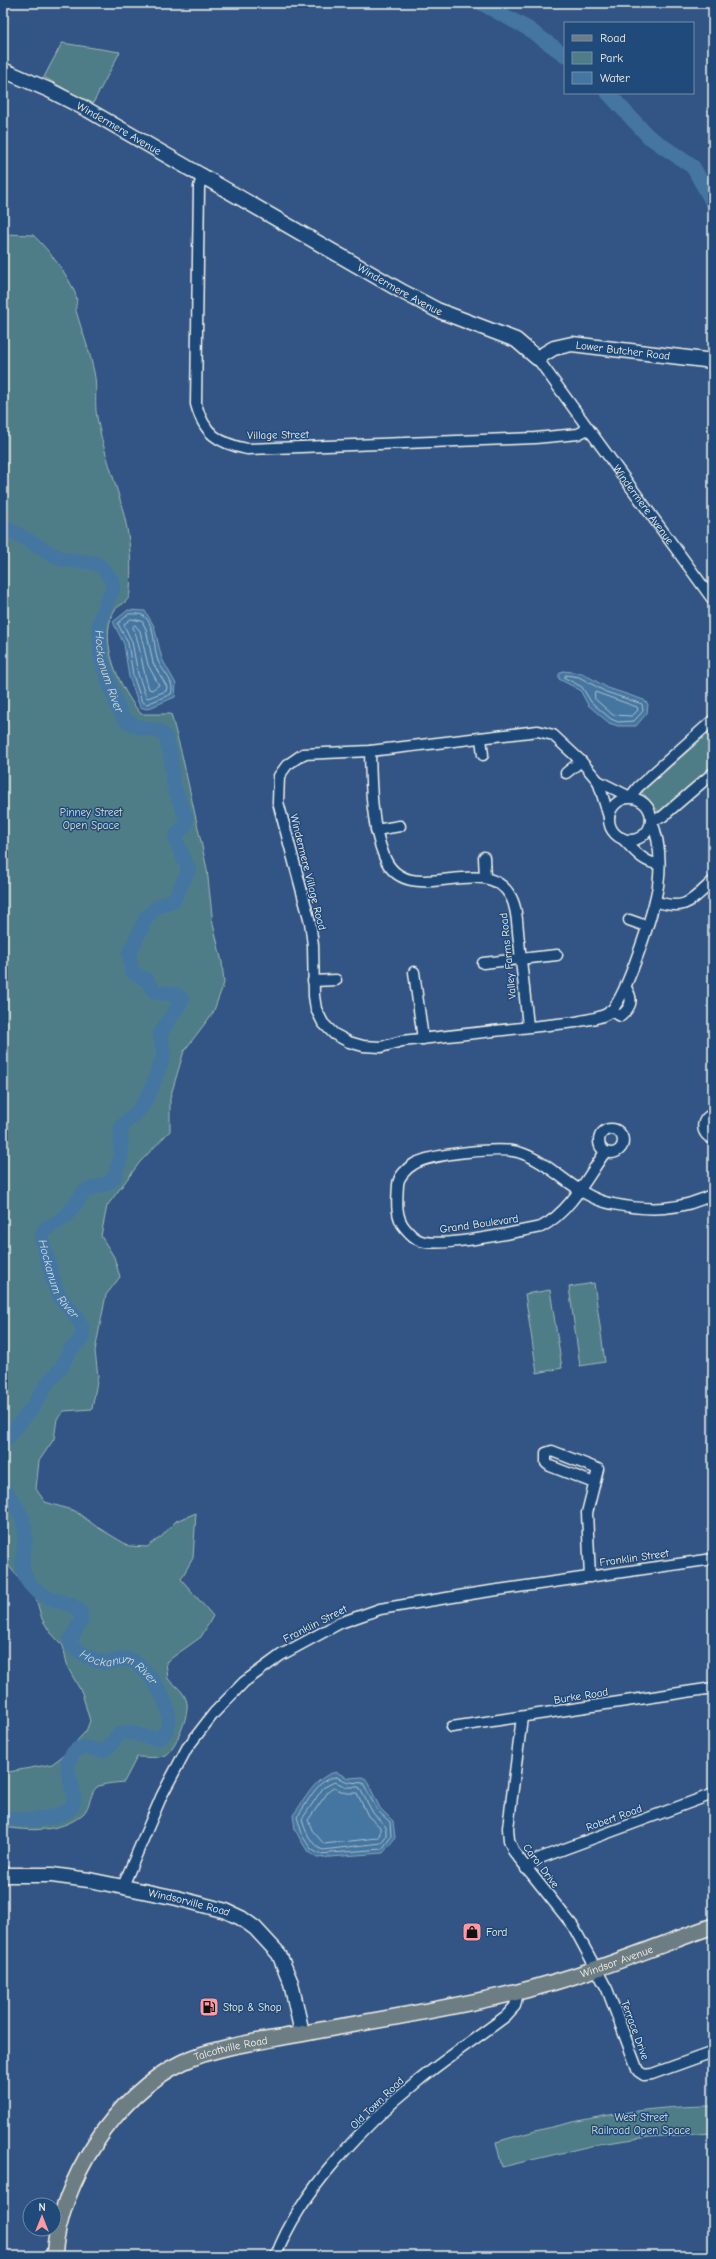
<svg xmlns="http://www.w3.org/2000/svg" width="716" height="2259" font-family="'Comic Neue',sans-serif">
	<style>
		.green { fill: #4f7d87; stroke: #a2b7b8 }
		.water { fill: #4476a1; stroke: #8aa7bd }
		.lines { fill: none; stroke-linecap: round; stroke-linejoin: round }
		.shore { stroke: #aec0cc; stroke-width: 1 }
		.river { stroke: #4476a1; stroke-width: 15 }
		.street-casing { stroke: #f4f1e8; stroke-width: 13 }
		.secondary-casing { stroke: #f4f1e8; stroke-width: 17 }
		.primary-casing { stroke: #f4f1e8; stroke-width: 18 }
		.street { stroke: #1f4a7a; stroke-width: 10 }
		.secondary { stroke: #1f4a7a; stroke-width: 14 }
		.primary { stroke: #6d7d84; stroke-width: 15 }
		.labels { text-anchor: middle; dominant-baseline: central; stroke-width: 3; stroke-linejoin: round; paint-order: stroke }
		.street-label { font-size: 11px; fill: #f4f1e8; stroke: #1f4a7a }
		.park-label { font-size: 11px; fill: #dbe0d9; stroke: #1f4a7a }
		.poi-label { font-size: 11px; fill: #f4f1e8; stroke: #1f4a7a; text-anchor: start }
		.water-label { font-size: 12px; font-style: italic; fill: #dadfdd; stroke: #1f4a7a }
	</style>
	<rect width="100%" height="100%" fill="#325585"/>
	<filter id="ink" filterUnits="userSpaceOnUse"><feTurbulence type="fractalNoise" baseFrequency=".025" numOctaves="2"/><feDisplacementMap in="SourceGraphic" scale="8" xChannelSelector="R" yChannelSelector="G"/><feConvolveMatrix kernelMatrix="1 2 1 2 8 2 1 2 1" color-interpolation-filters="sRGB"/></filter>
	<g filter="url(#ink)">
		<g class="green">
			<polygon points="62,43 120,52 92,105 44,77"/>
			<path d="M3,234L33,235C48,249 70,277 76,296C78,301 75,306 76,311C82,332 90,351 94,372C97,385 95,398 96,411C103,459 127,504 130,552C131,558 131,593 129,597C126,604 118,605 114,611C97,642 121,690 141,714H171L182,755L207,869L213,924L222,962L224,983L213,1013L184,1051L170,1098V1131L140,1162L107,1206L101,1236L114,1257L120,1277L106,1295L100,1325L95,1351L98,1376L92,1409L64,1411L57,1419L54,1439L39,1461L36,1489L45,1502L75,1511L97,1527L129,1546L147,1547L161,1537L176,1521L196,1513L193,1558L181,1579L213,1616L201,1637L166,1662L168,1679C176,1686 185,1692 187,1703C189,1716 176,1748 165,1755C158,1759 145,1757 137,1757L124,1782C116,1783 107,1783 99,1786C90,1789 91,1807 83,1814C61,1833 29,1831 3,1827V1773L52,1764L64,1755L86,1731L90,1721L82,1693L68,1668L63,1646L50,1632L42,1619L36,1599L3,1559Z"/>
			<polygon points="713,729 713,767 660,813 642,792"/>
			<polygon points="594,1283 605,1362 580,1366 569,1287"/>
			<polygon points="550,1290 562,1368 537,1373 525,1294"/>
			<path d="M713,2106V2133L649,2137L599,2144L502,2167L496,2142C567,2121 638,2106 713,2106Z"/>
		</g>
		<g class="water">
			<polygon points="128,610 145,611 154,626 162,659 176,684 175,697 147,709 140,707 129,677 124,644 113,622"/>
			<polygon points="563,671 582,673 608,688 644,700 648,704 647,713 636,726 618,726 609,723 588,705 580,690 559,679 559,674"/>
			<path d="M336,1772L348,1778L362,1777L366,1779L380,1808L393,1821L395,1838L383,1853L317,1858L308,1852L300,1839L295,1829L293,1815C306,1799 314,1777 336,1772Z"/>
		</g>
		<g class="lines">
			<g class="shore">
				<path d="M129,614C134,614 140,613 144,616C156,626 153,648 158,661C162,671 176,682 171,694L147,704L142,702L133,675L128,643L118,624Z"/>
				<polygon points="131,619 142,621 146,629 153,663 167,687 166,691 148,698 146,697 138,674 132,642 124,625"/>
				<path d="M135,625L140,631L148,665L159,685L152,690L149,689C142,669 141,647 133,627Z"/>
				<polygon points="566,675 579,677 606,692 642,704 643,711 634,721 618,722 611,719 591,702 582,687 565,678"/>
				<polygon points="595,692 637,707 638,710 632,716 613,715 595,699"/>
				<path d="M336,1777L348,1782L363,1783L377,1810L390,1822L391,1837L382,1849L319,1854L311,1849L303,1837L297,1817C308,1803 317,1778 336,1777Z"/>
				<path d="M335,1782L347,1787H359L373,1813L386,1827V1836L381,1843L323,1850C312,1847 304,1829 302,1819L323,1788Z"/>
				<polygon points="334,1788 346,1793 357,1793 368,1816 380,1827 380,1834 377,1838 324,1844 312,1830 308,1820 328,1792"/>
			</g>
			<g class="river">
				<polyline points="481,3 527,28 565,55"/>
				<polyline points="608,93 648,136 693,167 713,203"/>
				<path id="s1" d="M3,526L61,559L95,563L103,568L112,580L113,589L103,610L99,627L101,659L117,705L124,719L136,726L159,731L166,738L171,756L173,784L186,818L185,825L176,835V841L189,870L174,900L158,906L146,918L129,954L132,972L147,980L155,992L177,995L182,1000L160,1034L164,1055L150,1092L140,1109L121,1127V1157L114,1178L108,1183L85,1191L65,1217L44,1230L42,1234C41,1240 55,1287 58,1294C66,1308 87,1321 82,1339L70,1350L61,1368L46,1385L33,1407L3,1443"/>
				<path id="s2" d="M3,1487C12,1500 24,1515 25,1531C27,1548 17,1563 27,1580C42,1604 72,1599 81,1613V1621L70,1640L71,1645C81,1653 96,1664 110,1662C117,1661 123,1657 130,1660C151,1669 186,1721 159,1738C146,1741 131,1727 119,1735C113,1739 111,1747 104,1750C92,1753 82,1739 71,1756C61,1771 78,1789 73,1804C68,1820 14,1824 3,1815"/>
			</g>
			<defs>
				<g id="street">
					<path d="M203,174L199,187L196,404C204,434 218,443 247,449L535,438L578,434L588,429"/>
					<path id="s3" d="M537,358L713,600"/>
					<path d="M713,720L638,787L630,797L598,781L581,761L553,735L538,731L370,751L303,754L287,765L279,776L278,802L310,922L313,945L314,996L316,1009L323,1023L334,1034L349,1042L363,1046L381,1047L402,1041L576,1022C587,1019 602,1019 611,1011C627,995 654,910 658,886C661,864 660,840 651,820L662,817L713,773"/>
					<polyline points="481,738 483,755"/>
					<path d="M370,751C371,786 371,823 384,856C406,913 485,848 511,897C518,910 517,927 519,941C522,969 525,998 528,1026"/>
					<polyline points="566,773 581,761"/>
					<polyline points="598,781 609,817"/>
					<circle cx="630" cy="819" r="21"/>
					<polyline points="376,830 400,826"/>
					<path d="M622,838C633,849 643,863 659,864"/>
					<polyline points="484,857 485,878"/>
					<path d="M655,901C685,912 692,900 713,881"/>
					<polyline points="629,920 646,926"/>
					<polyline points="483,963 557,955"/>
					<polyline points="414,972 423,1039"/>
					<polyline points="313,981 336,980"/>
					<path d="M610,1011L621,1016C631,1007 634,1000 626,988"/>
					<path d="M713,1114C700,1119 700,1134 713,1139"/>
					<circle cx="611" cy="1141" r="12"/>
					<path d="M605,1152C587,1178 570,1212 541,1227C517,1232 442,1248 421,1241C415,1239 409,1233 405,1228C395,1217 397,1200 398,1185C398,1177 407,1168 414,1164C430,1154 503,1146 521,1153C554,1164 577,1198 613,1204C648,1211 681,1211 713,1194"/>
					<polyline points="590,1577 587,1513 598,1469 552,1451 546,1453 546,1463 550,1466 594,1483"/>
					<polyline points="522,1717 508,1828 509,1840 514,1852 573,1926 607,1989 638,2071 644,2075 652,2074 713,2052"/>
					<polyline points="452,1727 713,1688"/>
					<polyline points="526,1869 540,1858 713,1794"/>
					<polyline points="123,1886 162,1795 187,1748 214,1713 244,1682 281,1655 340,1623 380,1609 477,1593 713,1559"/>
					<path d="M276,2256C300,2191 365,2124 418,2081C446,2058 477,2038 506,2016L515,2006L518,1992"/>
				</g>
				<g id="secondary">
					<path id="s4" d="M3,70L49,90L88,110L403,292L437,310L516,340L537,358L554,348L572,344L713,361"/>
					<path id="s5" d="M3,1875H52L89,1880L177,1898L226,1911L241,1918L255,1928L279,1954L291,1983L302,2033"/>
				</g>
				<g id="primary">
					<path id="s6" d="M54,2256C60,2182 115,2094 183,2062C218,2046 258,2042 295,2035C369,2021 444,2010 518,1992C584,1976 649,1949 713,1926"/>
				</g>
			</defs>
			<use href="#street" class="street-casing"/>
			<use href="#secondary" class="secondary-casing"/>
			<use href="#primary" class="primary-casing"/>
			<use href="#street" class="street"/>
			<use href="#secondary" class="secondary"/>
			<use href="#primary" class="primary"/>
		</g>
	</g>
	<defs>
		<symbol id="shop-square" viewBox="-11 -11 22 22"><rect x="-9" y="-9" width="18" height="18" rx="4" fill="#ff9aa2" stroke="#1f4a7a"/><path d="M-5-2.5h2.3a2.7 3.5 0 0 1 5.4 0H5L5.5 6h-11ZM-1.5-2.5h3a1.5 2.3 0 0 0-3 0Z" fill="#111"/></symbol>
		<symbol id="fuel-square" viewBox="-11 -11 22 22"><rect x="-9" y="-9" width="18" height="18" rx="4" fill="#ff9aa2" stroke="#1f4a7a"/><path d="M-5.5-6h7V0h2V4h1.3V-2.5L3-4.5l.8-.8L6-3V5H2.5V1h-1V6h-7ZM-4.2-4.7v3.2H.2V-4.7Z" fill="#111"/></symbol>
	</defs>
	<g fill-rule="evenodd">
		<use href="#shop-square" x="461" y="1921" width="22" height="22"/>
		<use href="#fuel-square" x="198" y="1996" width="22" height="22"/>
	</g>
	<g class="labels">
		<g class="street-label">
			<text stroke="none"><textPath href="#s4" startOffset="130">Windermere Avenue</textPath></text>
			<text stroke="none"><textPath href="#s4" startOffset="454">Windermere Avenue</textPath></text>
			<text stroke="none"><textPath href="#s4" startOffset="698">Lower Butcher Road</textPath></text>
			<text transform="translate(278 435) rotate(-1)">Village Street</text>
			<text stroke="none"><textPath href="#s3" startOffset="181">Windermere Avenue</textPath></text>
			<text transform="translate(308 872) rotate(76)">Windermere Village Road</text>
			<text transform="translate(508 956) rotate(-96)">Valley Farms Road</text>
			<text transform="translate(479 1224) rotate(-8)">Grand Boulevard</text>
			<text transform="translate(634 1558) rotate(-8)">Franklin Street</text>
			<text transform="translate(315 1624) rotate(-27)">Franklin Street</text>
			<text transform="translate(581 1696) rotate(-9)">Burke Road</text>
			<text transform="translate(614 1818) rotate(-20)">Robert Road</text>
			<text transform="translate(541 1866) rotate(53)">Carol Drive</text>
			<text stroke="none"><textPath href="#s5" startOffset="189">Windsorville Road</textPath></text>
			<text stroke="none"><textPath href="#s6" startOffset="688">Windsor Avenue</textPath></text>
			<text transform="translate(635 2030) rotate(70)">Terrace Drive</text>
			<text stroke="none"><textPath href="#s6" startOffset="292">Talcottville Road</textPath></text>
			<text transform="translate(377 2103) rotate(-44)">Old Town Road</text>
		</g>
		<g class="park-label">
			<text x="91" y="812">Pinney Street<tspan x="91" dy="13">Open Space</tspan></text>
			<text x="641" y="2117">West Street<tspan x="641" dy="13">Railroad Open Space</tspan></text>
		</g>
		<g class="poi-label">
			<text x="486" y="1932">Ford</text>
			<text x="223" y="2007">Stop &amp; Shop</text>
		</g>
		<g class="water-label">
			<text stroke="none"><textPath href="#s1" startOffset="221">Hockanum River</textPath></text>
			<text stroke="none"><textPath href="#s1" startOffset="989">Hockanum River</textPath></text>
			<text stroke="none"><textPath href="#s2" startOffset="255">Hockanum River</textPath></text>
		</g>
	</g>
	<rect width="716" height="2259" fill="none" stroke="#1f4a7a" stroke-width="16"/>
	<rect x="8" y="8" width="700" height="2243" fill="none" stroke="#f4f1e8" stroke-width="1.5" filter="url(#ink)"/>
	<rect x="564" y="22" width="130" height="72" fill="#1f4a7a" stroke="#748da6"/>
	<rect x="572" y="35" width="20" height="6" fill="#6d7d84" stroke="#748da6"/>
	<text x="600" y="42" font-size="12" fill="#f4f1e8">Road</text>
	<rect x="572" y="52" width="20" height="12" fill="#4f7d87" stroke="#748da6"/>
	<text x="600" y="62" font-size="12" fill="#f4f1e8">Park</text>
	<rect x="572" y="72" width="20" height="12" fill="#4476a1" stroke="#748da6"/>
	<text x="600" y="82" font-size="12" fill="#f4f1e8">Water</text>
	<g transform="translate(42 2217)"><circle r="19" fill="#1f4a7a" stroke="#748da6"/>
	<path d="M0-3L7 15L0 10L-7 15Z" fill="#ff9aa2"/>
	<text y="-6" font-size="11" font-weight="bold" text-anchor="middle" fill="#f4f1e8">N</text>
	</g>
</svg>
